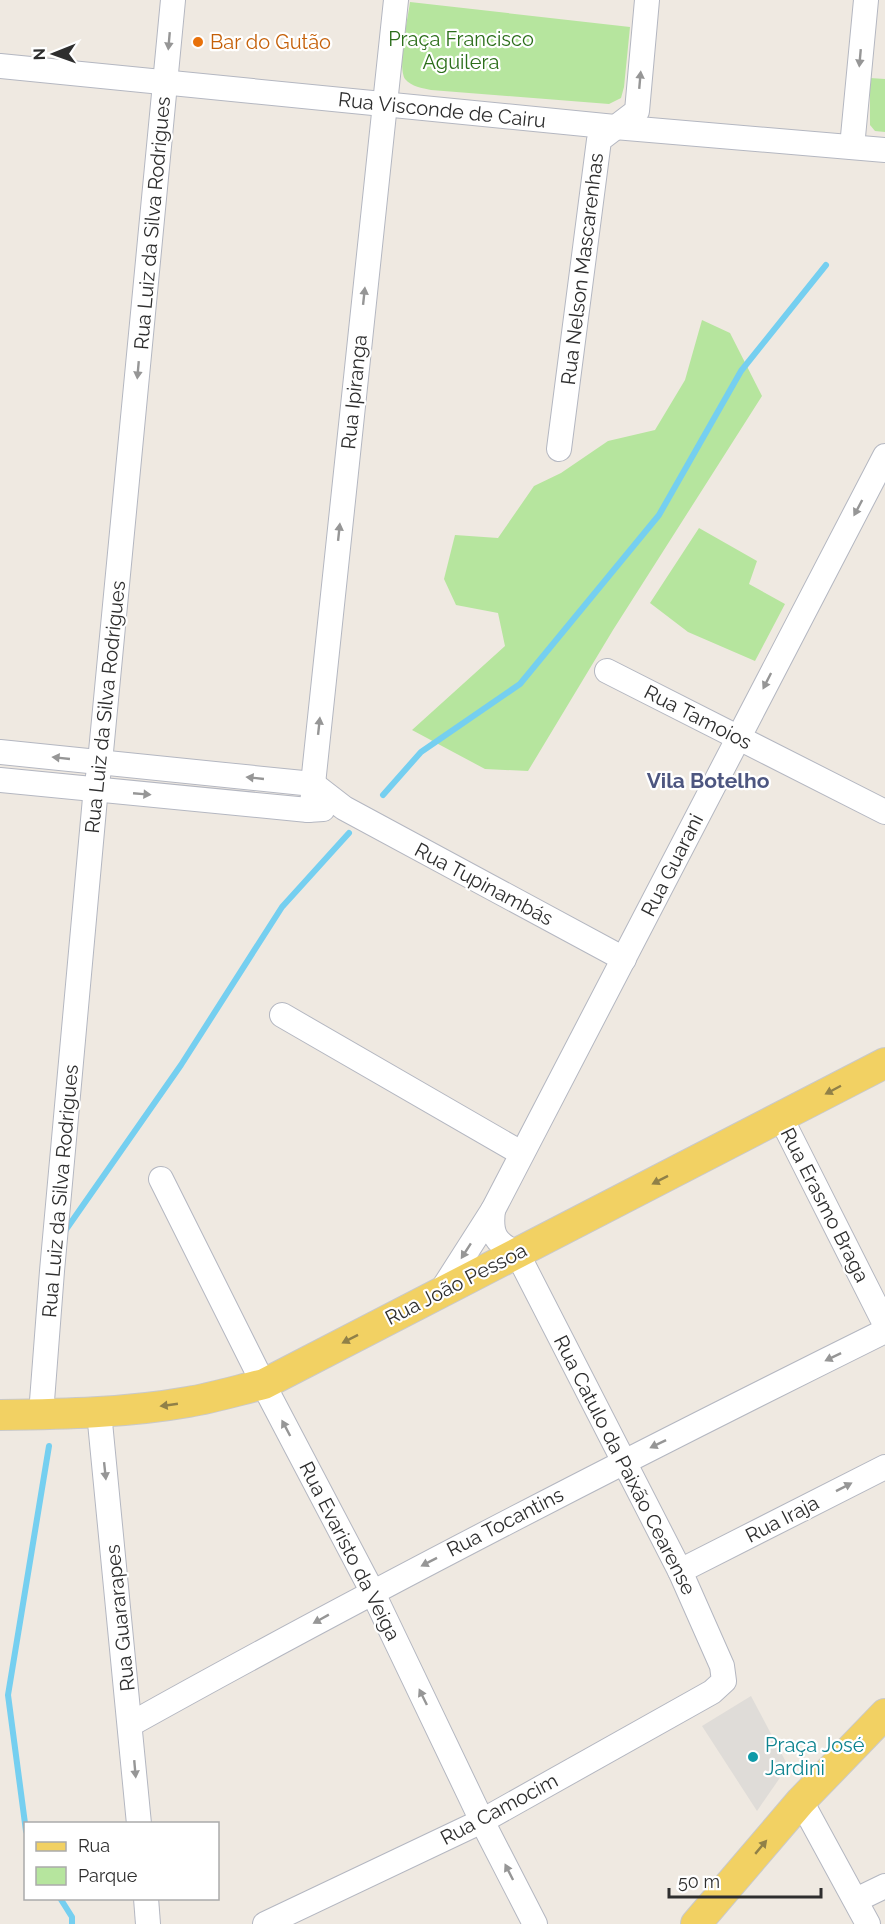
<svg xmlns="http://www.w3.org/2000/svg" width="885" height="1924" font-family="Raleway,sans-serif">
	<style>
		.green { fill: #b6e59e }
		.plaza { fill: #dfdcd8 }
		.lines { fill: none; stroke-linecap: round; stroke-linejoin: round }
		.stream { stroke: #75cff0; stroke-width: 6 }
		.minor-casing { stroke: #b4b7c1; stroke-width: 26 }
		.major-casing { stroke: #c9c9c9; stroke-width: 32 }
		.minor { stroke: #fff; stroke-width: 24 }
		.major { stroke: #f2d163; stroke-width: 30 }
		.oneway { fill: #969696 }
		.oneway2 { fill: #908048 }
		.food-dot { fill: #e8710a; stroke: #fff; stroke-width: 2 }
		.culture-dot { fill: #0f9aa8; stroke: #fff; stroke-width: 2 }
		.labels { text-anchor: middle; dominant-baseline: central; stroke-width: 4.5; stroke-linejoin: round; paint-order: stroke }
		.park-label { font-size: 20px; fill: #2c6e1b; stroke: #fff }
		.food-label { font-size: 20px; fill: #c56008; stroke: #fff; text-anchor: start }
		.street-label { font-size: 20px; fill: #2e2e2e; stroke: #fff }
		.culture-label { font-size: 20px; fill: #0d838f; stroke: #fff; text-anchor: start }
		.neighbourhood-label { font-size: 21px; font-weight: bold; fill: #4d5680; stroke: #fff }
	</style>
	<rect width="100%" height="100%" fill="#efe9e1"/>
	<g class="green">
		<path d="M410,2L630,27L624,87L621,98L609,104L431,90C422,88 412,87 405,79C397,66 408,18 410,2Z"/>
		<polygon points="870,78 885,79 885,132 875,131 870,125"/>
		<polygon points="702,320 730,333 762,396 613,630 528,771 485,769 412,730 505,646 498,613 456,605 444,579 455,535 498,538 534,486 561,473 608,441 655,430 685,380"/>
		<polygon points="699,528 757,561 749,584 785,604 755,661 688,632 650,603"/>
	</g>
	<polygon class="plaza" points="751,1696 788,1766 757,1811 702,1726"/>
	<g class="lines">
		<g class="stream">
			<polyline points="383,795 421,752 520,684 659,515 741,371 826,265"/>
			<polyline points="65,1231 181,1065 282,907 349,833"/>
			<polyline points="26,1831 8,1695 49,1446"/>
			<polyline points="60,1898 72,1917 72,1924"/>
		</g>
		<defs>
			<g id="minor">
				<polyline points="0,66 615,127 885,150"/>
				<polyline points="852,147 866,0"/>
				<polyline points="559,449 599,140 637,111 647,0"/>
				<polyline points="607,671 885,812"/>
				<polyline points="0,752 313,784 344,808 624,959"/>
				<polyline points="0,780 308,810 323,809"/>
				<path d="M308,810C314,801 313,794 313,784L396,0"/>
				<polyline points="282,1015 521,1153"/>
				<polyline points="781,1118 885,1324"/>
				<polyline points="161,1179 269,1395 372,1591 482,1821 535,1924"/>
				<polyline points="440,1293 493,1210 885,456"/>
				<polyline points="99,1412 139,1824"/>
				<polyline points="41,1414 52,1271 95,798 100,762 173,0"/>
				<polyline points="680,1571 885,1467"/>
				<path d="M131,1724C378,1586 631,1457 885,1331"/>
				<polyline points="801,1801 868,1924"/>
				<polyline points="146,1898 148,1924"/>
				<polyline points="856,1900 885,1886"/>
				<path d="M265,1924L482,1821L712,1692L724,1681L722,1666L680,1571L517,1253C495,1243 490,1234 493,1210"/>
			</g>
			<g id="major">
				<path d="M0,1415C63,1414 126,1413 188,1402C213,1398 239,1390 264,1384L885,1063"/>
				<polyline points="696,1924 801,1801 885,1714"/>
			</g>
		</defs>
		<use href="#minor" class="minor-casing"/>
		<use href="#major" class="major-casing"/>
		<use href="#minor" class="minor"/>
		<use href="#major" class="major"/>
	</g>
	<defs><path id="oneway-solid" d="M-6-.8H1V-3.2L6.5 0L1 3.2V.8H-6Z" transform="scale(1.5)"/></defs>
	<g class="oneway">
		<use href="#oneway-solid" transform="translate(169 41) rotate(95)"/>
		<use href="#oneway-solid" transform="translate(860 58) rotate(95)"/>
		<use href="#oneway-solid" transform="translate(640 80) rotate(-85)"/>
		<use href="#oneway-solid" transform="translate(364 296) rotate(-84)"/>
		<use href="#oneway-solid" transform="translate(138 370) rotate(95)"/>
		<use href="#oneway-solid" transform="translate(858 508) rotate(118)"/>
		<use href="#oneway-solid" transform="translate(339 532) rotate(-84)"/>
		<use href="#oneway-solid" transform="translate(767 681) rotate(117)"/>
		<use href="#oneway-solid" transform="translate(319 726) rotate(-84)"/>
		<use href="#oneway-solid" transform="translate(61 758) rotate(-174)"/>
		<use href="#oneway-solid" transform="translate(255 778) rotate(-174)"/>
		<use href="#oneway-solid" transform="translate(142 794) rotate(5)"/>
		<use href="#oneway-solid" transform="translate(466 1251) rotate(123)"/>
		<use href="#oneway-solid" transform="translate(833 1357) rotate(154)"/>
		<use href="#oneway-solid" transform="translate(286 1428) rotate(-118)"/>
		<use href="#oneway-solid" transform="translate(658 1444) rotate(154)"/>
		<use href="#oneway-solid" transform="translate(105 1471) rotate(84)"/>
		<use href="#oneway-solid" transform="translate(844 1487) rotate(-27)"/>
		<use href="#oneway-solid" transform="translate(429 1562) rotate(153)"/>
		<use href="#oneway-solid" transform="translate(321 1619) rotate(151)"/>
		<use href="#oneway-solid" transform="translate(423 1697) rotate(-116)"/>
		<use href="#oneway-solid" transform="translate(135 1769) rotate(85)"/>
		<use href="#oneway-solid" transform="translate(509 1872) rotate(-117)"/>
	</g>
	<g class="oneway2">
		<use href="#oneway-solid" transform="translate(833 1090) rotate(152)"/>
		<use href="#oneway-solid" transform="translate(660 1180) rotate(153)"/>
		<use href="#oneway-solid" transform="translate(350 1339) rotate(153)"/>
		<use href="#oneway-solid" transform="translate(169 1405) rotate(172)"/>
		<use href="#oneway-solid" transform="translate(761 1847) rotate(-50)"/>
	</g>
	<circle class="food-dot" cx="198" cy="42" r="6"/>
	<circle class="culture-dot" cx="753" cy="1757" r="6"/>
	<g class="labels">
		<g class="park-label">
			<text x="461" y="39">Praça Francisco<tspan x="461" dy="23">Aguilera</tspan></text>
		</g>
		<g class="food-label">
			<text x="210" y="42">Bar do Gutão</text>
		</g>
		<g class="street-label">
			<text transform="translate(442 110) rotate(6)">Rua Visconde de Cairu</text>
			<text transform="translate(152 223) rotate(-85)">Rua Luiz da Silva Rodrigues</text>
			<text transform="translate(582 269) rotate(-83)">Rua Nelson Mascarenhas</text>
			<text transform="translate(354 392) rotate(-84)">Rua Ipiranga</text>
			<text transform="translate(105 707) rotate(-84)">Rua Luiz da Silva Rodrigues</text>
			<text transform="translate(698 717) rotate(27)">Rua Tamoios</text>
			<text transform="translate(672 865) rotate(-63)">Rua Guarani</text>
			<text transform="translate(484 884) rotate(28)">Rua Tupinambás</text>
			<text transform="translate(60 1191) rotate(-85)">Rua Luiz da Silva Rodrigues</text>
			<text transform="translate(825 1205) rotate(63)">Rua Erasmo Braga</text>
			<text transform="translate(456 1284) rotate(-27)">Rua João Pessoa</text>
			<text transform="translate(625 1465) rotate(63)">Rua Catulo da Paixão Cearense</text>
			<text transform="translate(782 1519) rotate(-27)">Rua Iraja</text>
			<text transform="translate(505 1522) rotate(-27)">Rua Tocantins</text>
			<text transform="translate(350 1551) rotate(63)">Rua Evaristo da Veiga</text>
			<text transform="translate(120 1618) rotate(-96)">Rua Guararapes</text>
			<text transform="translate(499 1809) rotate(-28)">Rua Camocim</text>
		</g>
		<g class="culture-label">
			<text x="765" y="1745">Praça José<tspan x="765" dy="23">Jardini</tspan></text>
		</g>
		<g class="neighbourhood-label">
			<text x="708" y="780">Vila Botelho</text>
		</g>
	</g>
	<rect x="24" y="1822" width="195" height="78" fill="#ffffff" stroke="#ababab" stroke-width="1.5"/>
	<rect x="36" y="1842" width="30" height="9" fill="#f2d163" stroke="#ababab" stroke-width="1.5"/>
	<text x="78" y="1852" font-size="18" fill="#2e2e2e">Rua</text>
	<rect x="36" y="1867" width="30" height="18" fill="#b6e59e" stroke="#ababab" stroke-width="1.5"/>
	<text x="78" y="1882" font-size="18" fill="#2e2e2e">Parque</text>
	<g transform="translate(54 54) rotate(269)" stroke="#ffffff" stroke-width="4.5" paint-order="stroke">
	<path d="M0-4.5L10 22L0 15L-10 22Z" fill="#2e2e2e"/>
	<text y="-9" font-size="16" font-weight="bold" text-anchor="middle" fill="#2e2e2e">N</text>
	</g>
	<path d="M669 1888v9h152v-9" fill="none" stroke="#2e2e2e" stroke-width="3"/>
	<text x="678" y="1888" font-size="18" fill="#2e2e2e" stroke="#ffffff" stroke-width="4.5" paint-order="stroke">50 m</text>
</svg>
